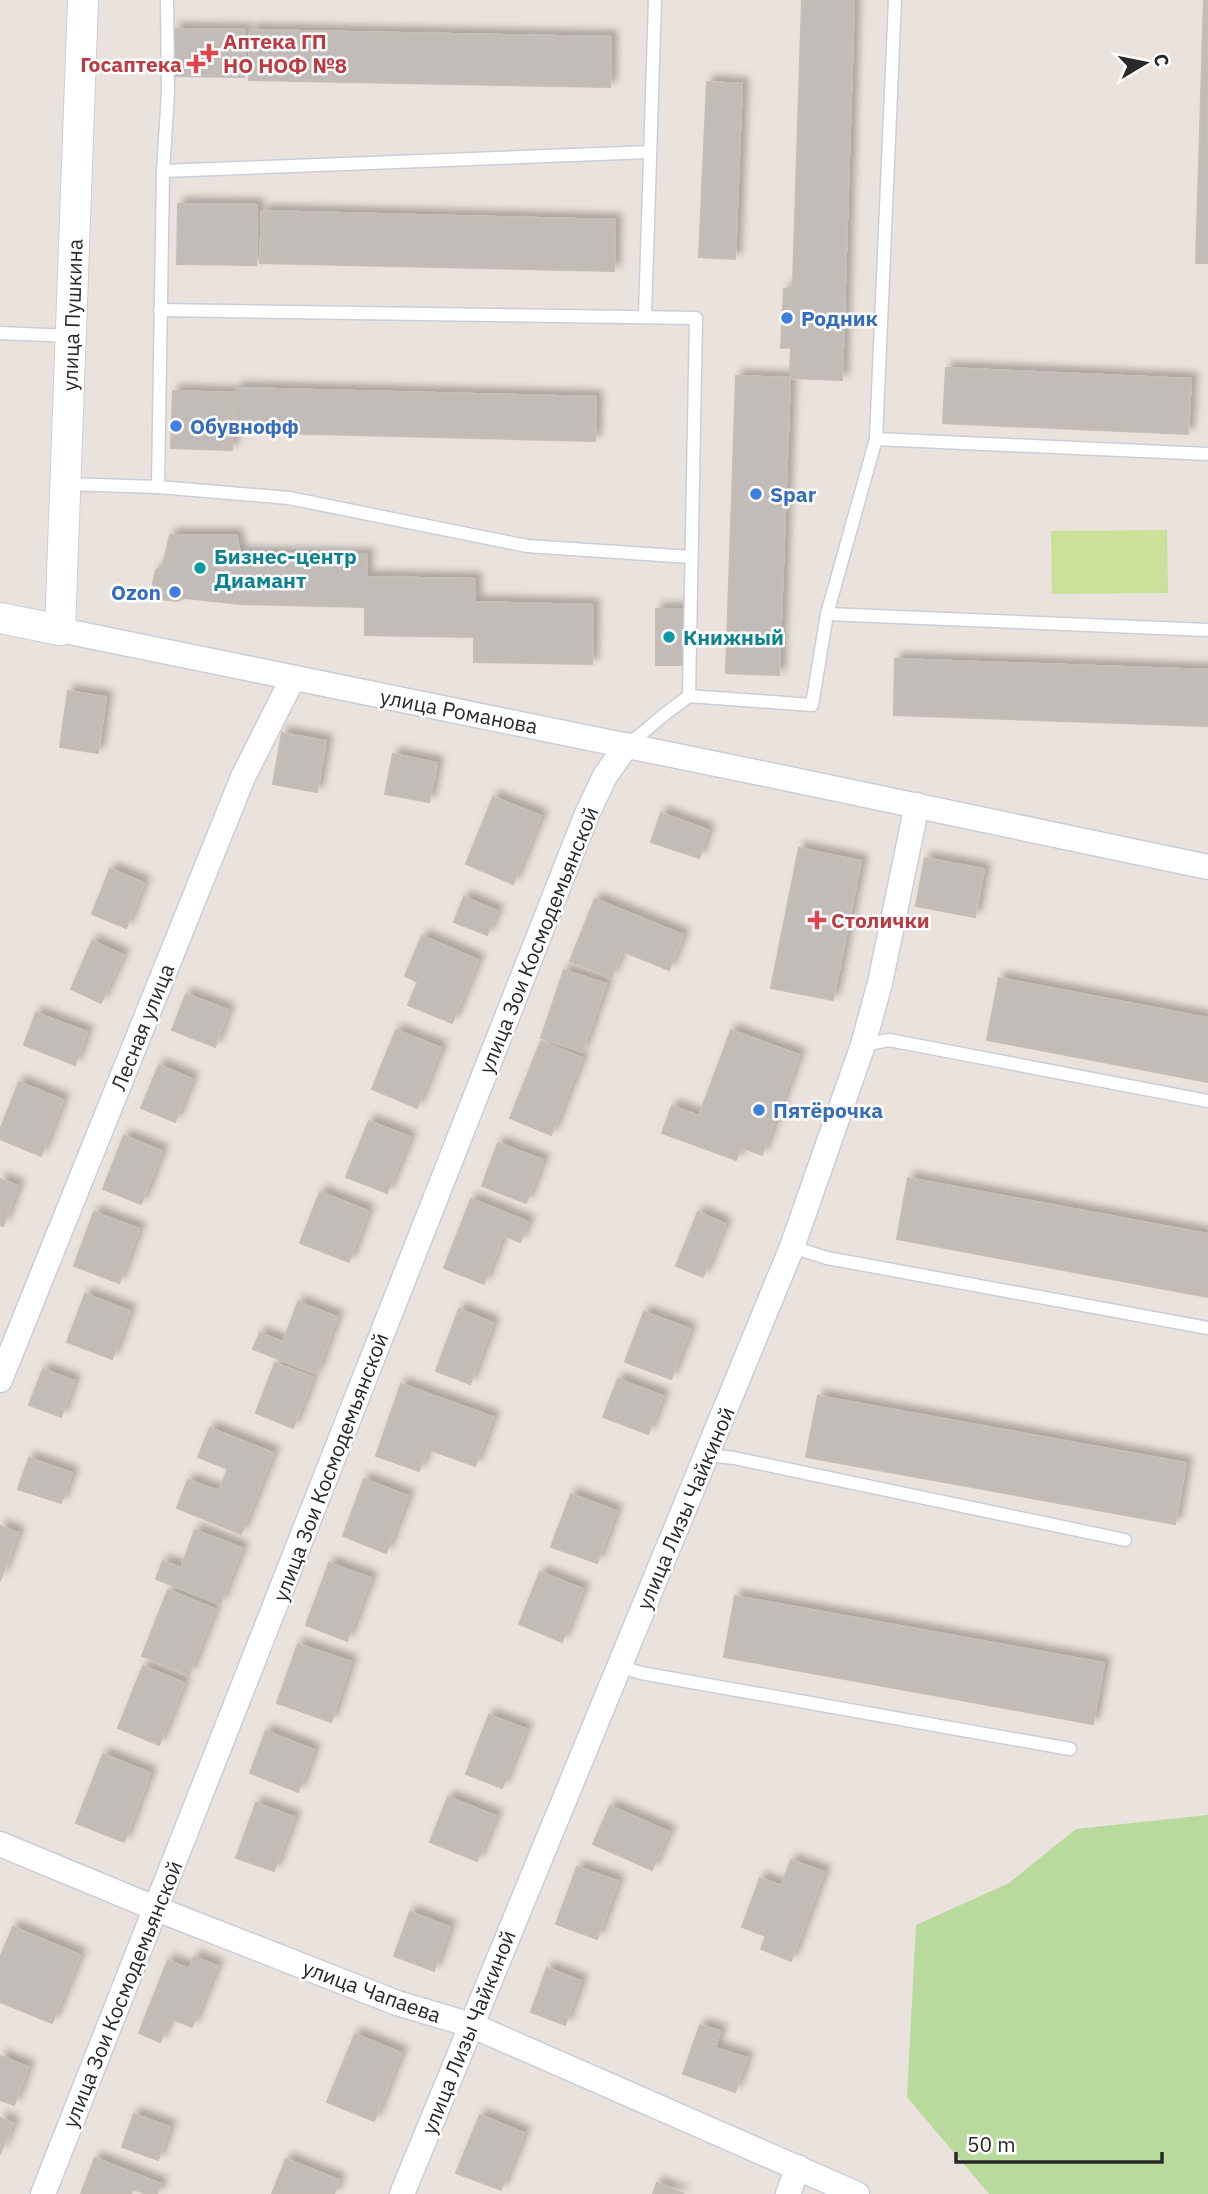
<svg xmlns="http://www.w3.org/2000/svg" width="1208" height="2194" font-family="'IBM Plex Sans',sans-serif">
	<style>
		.green { fill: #b8db9d }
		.pitch { fill: #cae19a }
		.building { fill: #c2bcb8; stroke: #c4beb6; stroke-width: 2; filter: url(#shadow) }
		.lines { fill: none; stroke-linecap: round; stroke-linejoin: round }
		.service-casing { stroke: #caced9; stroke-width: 15 }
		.minor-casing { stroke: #caced9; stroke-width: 27 }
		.tertiary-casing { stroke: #caced9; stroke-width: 32 }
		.service { stroke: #fff; stroke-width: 12 }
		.minor { stroke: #fff; stroke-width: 24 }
		.tertiary { stroke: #fff; stroke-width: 30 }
		.health-dot { fill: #e0444e; stroke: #fff; stroke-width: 2.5 }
		.shop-dot { fill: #3f7fe0; stroke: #fff; stroke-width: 2.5 }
		.culture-dot { fill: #0f9aa8; stroke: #fff; stroke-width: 2.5 }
		.labels { text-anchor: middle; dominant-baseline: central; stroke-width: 5; stroke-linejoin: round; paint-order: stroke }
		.health-label { font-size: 21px; font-weight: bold; fill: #be3a42; stroke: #fff; text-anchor: start }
		.street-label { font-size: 21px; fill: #292929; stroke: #fff }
		.shop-label { font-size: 21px; font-weight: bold; fill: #366cbe; stroke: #fff; text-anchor: start }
		.culture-label { font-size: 21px; font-weight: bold; fill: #0d838f; stroke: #fff; text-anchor: start }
	</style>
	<defs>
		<filter id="shadow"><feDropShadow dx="6" dy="-6" stdDeviation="3.5" flood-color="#0004"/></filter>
	</defs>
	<rect width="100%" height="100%" fill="#eae2dc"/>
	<polygon class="green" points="1208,1815 1208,2194 989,2194 907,2097 916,1925 1009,1883 1076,1829"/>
	<polygon class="pitch" points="1167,530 1168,593 1052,594 1051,531"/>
	<g class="building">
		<polygon points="802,0 854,0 842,380 790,378"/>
		<polygon points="1204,0 1208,0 1208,263 1196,263"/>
		<polygon points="174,29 245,30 244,77 173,76"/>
		<polygon points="250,30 611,37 610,87 249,80"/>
		<polygon points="707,82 742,84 735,259 699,257"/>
		<polygon points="178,204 257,205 256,265 177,264"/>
		<polygon points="262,211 615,220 614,271 260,263"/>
		<polygon points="792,288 791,347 781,348 784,289"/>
		<polygon points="946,368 1191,379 1188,434 943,423"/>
		<polygon points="736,376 790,378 779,675 726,673"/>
		<polygon points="236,388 596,397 595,441 235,432"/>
		<polygon points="173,391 234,393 232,450 171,448"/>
		<polygon points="170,535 236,535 240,553 240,604 185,598 177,601 161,599 154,592 153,583 156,570 163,565"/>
		<polygon points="240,553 367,555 366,577 475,579 475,602 593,605 592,664 474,662 474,637 365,635 365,607 240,604"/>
		<rect x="656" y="609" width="26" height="56"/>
		<polygon points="895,659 1208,670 1208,726 894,715"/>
		<polygon points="68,691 106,697 98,753 60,747"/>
		<polygon points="282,733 326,741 317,792 273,784"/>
		<polygon points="393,754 437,763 429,802 385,794"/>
		<polygon points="493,797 541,816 513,884 466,864"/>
		<polygon points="661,813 708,830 699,858 651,842"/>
		<polygon points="799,848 861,861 833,1000 771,988"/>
		<polygon points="925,858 984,869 975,917 916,906"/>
		<polygon points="110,869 144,883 126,928 92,914"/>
		<polygon points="464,897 497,911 487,935 454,922"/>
		<polygon points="595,899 683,935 669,970 622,951 611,978 570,961"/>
		<polygon points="422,936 478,960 452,1023 408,1005 418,982 405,976"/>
		<polygon points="92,941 123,955 101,1003 71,989"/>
		<polygon points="564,970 606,984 582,1052 541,1038"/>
		<polygon points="999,978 1208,1018 1208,1082 987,1040"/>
		<polygon points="186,994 228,1010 215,1047 172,1030"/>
		<polygon points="36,1013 87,1032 75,1065 24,1045"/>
		<polygon points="396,1030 441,1048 417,1108 372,1089"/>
		<polygon points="731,1030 799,1055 762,1155 741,1147 736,1160 662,1133 672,1106 699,1116"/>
		<polygon points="541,1041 582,1058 551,1135 510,1118"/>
		<polygon points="159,1065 192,1079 175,1122 141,1108"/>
		<polygon points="19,1082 63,1100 41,1156 0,1139 0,1130"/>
		<polygon points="369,1121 410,1137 387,1193 346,1177"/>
		<polygon points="124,1136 162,1151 141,1204 103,1189"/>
		<polygon points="498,1143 543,1160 526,1203 482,1186"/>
		<polygon points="908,1178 1208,1234 1208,1297 897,1239"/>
		<polygon points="0,1179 18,1186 3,1226 0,1225"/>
		<polygon points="320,1192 368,1211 349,1262 300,1243"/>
		<polygon points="471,1199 528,1222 520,1242 503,1235 484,1284 444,1268"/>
		<polygon points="94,1212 139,1229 119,1283 74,1266"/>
		<polygon points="698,1212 725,1224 703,1277 676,1266"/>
		<polygon points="85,1294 130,1311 112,1359 67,1342"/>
		<polygon points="298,1302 337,1317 316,1374 253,1349 260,1333 283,1342"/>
		<polygon points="459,1309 493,1323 470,1384 436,1371"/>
		<polygon points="644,1312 690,1329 671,1379 625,1362"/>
		<polygon points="275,1363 313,1377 293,1428 256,1413"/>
		<polygon points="43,1369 74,1381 61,1417 29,1405"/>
		<polygon points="618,1379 663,1396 648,1434 603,1417"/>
		<polygon points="401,1384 493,1417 475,1466 428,1449 419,1471 376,1456"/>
		<polygon points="818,1396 1186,1463 1175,1524 806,1457"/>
		<polygon points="210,1428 273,1453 241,1534 177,1508 188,1480 219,1491 228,1469 198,1457"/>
		<polygon points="29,1458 72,1473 61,1503 18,1489"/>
		<polygon points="364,1479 408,1496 386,1553 343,1536"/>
		<polygon points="571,1494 616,1511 597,1563 551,1547"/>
		<polygon points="0,1526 18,1533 0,1581"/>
		<polygon points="195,1530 242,1548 220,1604 156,1579 163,1561 181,1568"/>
		<polygon points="329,1563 371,1578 347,1641 306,1625"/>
		<polygon points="540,1572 583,1589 562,1642 519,1624"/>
		<polygon points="168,1590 215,1609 189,1675 142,1656"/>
		<polygon points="735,1596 1104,1663 1093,1724 724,1657"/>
		<polygon points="298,1644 351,1662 331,1722 277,1703"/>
		<polygon points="143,1666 184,1683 159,1745 118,1728"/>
		<polygon points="489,1715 526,1729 502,1788 466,1774"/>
		<polygon points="266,1731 314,1750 298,1792 250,1773"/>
		<polygon points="103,1754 150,1773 124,1842 76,1823"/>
		<polygon points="448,1797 496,1816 477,1861 430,1842"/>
		<polygon points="256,1803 294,1817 274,1871 236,1858"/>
		<polygon points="610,1806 669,1832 652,1870 593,1844"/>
		<polygon points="791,1860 824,1872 791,1961 761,1949 766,1936 742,1927 760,1878 781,1886"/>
		<polygon points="577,1867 618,1881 597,1939 556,1924"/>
		<polygon points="410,1912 450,1927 434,1971 394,1956"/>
		<polygon points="13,1927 80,1955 52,2023 0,2002 0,1958"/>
		<polygon points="194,1957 217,1966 192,2027 170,2018 160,2042 139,2033 168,1960 189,1969"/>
		<polygon points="547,1968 581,1981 565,2025 531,2012"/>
		<polygon points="700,2025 720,2031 715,2048 747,2058 735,2092 683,2074"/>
		<polygon points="355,2034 401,2053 374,2121 327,2102"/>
		<polygon points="0,2056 28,2067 14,2105 0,2100"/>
		<polygon points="134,2114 170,2127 158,2160 122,2147"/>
		<polygon points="480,2115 524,2133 501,2190 456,2173"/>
		<polygon points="0,2118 13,2123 0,2154"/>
		<polygon points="95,2158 161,2184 157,2194 147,2194 133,2189 131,2194 81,2194"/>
		<polygon points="286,2159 339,2180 334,2194 272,2194"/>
		<polygon points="657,2183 684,2194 653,2194"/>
	</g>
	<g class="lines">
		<defs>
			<g id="service">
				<polyline points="163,171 650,152"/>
				<polyline points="160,310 696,318 689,696 665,714 628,745"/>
				<polyline points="645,316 655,0"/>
				<polyline points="0,333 70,336"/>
				<polyline points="876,439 1208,454"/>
				<polyline points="66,484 158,487 163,171 168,93 167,0"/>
				<polyline points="158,487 289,498 527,546 691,557"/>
				<polyline points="827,614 1208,630"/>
				<polyline points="689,696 812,705 827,614 876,439 895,0"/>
				<polyline points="863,1045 889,1040 1208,1101"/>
				<polyline points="792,1247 827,1258 1208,1328"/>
				<polyline points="709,1455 734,1458 1125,1540"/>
				<polyline points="619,1666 641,1673 1070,1749"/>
			</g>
			<g id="minor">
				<polyline points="60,630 775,776 1208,867"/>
				<polyline points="0,1380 243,777 293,678"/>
				<polyline points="0,1844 157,1909 397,2003 471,2025 857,2194"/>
				<polyline points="43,2194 587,814 605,776 627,745"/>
				<polyline points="402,2194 792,1247 863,1045 880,983 917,805"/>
				<polyline points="788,2194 798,2167"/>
			</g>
			<polyline id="tertiary" points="0,618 60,630 83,0"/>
		</defs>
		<use href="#service" class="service-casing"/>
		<use href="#minor" class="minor-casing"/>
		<use href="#tertiary" class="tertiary-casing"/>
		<use href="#service" class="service"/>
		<use href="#minor" class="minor"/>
		<use href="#tertiary" class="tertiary"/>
	</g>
	<g class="health-dot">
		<path d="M205.5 42.5h7v7h7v7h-7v7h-7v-7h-7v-7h7z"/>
		<path d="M192.5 53.5h7v7h7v7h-7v7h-7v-7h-7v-7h7z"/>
		<path d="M813.5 909.5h7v7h7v7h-7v7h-7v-7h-7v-7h7z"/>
	</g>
	<g class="shop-dot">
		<circle cx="787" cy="318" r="7"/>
		<circle cx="176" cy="426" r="7"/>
		<circle cx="756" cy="494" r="7"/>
		<circle cx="175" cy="592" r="7"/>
		<circle cx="759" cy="1110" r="7"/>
	</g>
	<g class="culture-dot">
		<circle cx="200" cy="568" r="7"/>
		<circle cx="669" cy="637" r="7"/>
	</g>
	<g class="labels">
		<g class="health-label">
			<text x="223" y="41">Аптека ГП<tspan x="223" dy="24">НО НОФ №8</tspan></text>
			<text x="182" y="64" text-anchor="end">Госаптека</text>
			<text x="831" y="920">Столички</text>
		</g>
		<g class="street-label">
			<text transform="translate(72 315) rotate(-88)">улица Пушкина</text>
			<text transform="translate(459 711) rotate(11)">улица Романова</text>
			<text transform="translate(538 940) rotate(-68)">улица Зои Космодемьянской</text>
			<text transform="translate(142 1027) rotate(-68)">Лесная улица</text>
			<text transform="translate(330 1467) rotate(-69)">улица Зои Космодемьянской</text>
			<text transform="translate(685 1508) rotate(-67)">улица Лизы Чайкиной</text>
			<text transform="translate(372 1991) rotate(20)">улица Чапаева</text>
			<text transform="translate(122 1994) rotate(-68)">улица Зои Космодемьянской</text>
			<text transform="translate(468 2032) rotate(-68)">улица Лизы Чайкиной</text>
		</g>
		<g class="shop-label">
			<text x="801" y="318">Родник</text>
			<text x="190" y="426">Обувнофф</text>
			<text x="770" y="494">Spar</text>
			<text x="161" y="592" text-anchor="end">Ozon</text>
			<text x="773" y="1110">Пятёрочка</text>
		</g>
		<g class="culture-label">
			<text x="214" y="556">Бизнес-центр<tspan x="214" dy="24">Диамант</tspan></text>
			<text x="683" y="637">Книжный</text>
		</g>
	</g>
	<g transform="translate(1145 63) rotate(80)" stroke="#ffffff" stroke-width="5" paint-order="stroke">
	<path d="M0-5L12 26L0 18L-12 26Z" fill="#292929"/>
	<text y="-10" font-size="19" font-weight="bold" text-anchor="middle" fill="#292929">С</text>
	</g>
	<path d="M956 2152v10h206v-10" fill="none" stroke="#292929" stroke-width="3.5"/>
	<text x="967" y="2152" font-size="21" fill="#292929" stroke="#ffffff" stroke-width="5" paint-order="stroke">50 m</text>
</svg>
